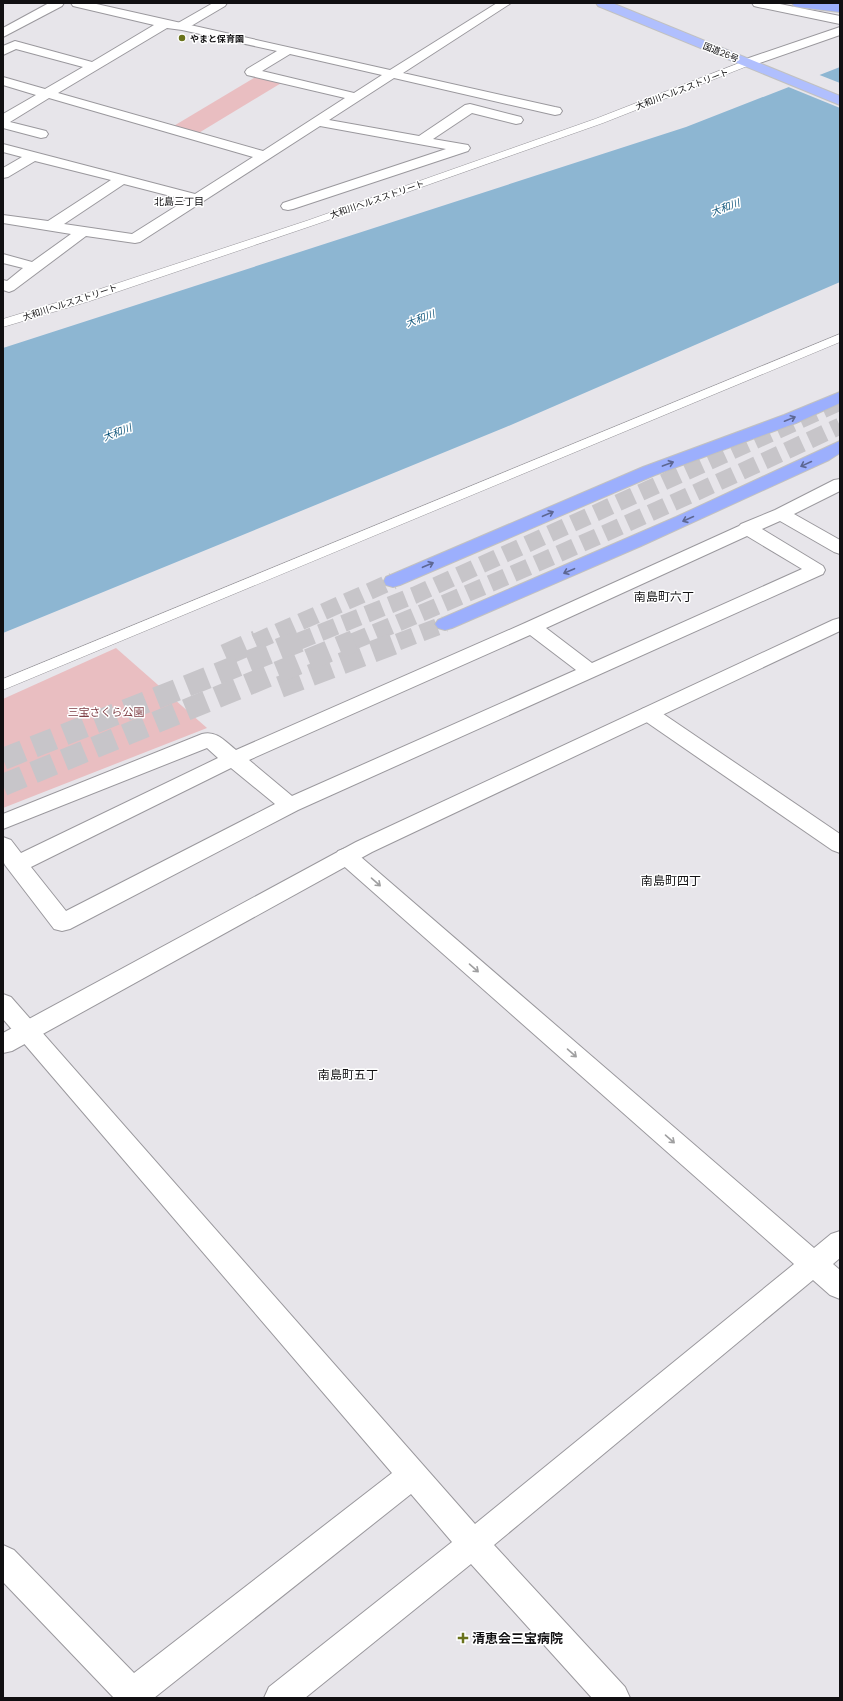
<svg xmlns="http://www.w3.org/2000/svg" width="843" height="1701" font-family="Manrope,'Noto Sans JP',sans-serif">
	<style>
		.green { fill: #e9bec1 }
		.water { fill: #8db6d2 }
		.pier { fill: #e7e5ea }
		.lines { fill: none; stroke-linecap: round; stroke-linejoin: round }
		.motorway-tunnel-far1 { stroke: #c7c5c9; stroke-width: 17; stroke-dasharray: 17 8; stroke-linecap: butt }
		.motorway-tunnel { stroke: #c7c5c9; stroke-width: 22; stroke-dasharray: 22 11; stroke-linecap: butt }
		.pedestrian-casing { stroke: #9a989d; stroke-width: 1 }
		.minor-casing { stroke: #9a989d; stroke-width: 2 }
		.tertiary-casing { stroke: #9a989d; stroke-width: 2 }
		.trunk-casing { stroke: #c1c1c1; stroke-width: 2 }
		.motorway-casing { stroke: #c1c1c1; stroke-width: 2 }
		.pedestrian { fill: #fff; fill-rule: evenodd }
		.minor { fill: #fff; fill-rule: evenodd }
		.tertiary { fill: #fff; fill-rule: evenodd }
		.trunk { fill: #b0bffe; fill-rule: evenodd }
		.motorway { fill: #9caffd; fill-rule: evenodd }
		.oneway { stroke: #5d6793 }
		.oneway2 { stroke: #9f9fa0 }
		.poi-dot { fill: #6a731c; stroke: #fff; stroke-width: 1.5 }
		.labels { text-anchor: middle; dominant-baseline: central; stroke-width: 3; stroke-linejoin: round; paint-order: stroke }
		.far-poi-label { font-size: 9px; font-weight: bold; fill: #100f11; stroke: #fff; text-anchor: start }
		.far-street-label { font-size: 9px; fill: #100f11; stroke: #fff }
		.far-neighbourhood-label { font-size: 10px; fill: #100f11; stroke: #fff }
		.far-water-label { font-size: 10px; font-style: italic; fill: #0f557b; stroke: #fff }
		.park-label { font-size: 11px; fill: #7e3d44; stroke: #fff }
		.neighbourhood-label { font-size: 12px; fill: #100f11; stroke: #fff }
		.near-poi-label { font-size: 13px; font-weight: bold; fill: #100f11; stroke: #fff; text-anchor: start }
	</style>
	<rect width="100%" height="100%" fill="#e7e5ea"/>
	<g class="green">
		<polygon points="259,75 283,82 197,134 172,127"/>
		<polygon points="116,648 207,728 3,808 3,699"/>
	</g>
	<polygon class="water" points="840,67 840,282 506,427 3,633 3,348 686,127"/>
	<polygon class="pier" points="817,74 840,83 840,108 786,86"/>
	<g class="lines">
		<g class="motorway-tunnel-far1">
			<polyline points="255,642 393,581"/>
			<polyline points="297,642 415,595 840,402"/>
			<path d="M352,642C517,574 679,501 840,426"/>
			<polyline points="398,642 445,624"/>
		</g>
		<g class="motorway-tunnel">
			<polyline points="225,655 257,641"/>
			<polyline points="280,687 401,641"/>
			<polyline points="3,759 300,641"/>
			<polyline points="3,785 354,641"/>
		</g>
		<defs>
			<g id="pedestrian">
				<polygon points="747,60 750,61 752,63 750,65 603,123 317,224 90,301 3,327 3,319 82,295 309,220 595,119"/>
				<polygon points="840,334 840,342 3,690 3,679"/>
			</g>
			<g id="minor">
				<polygon points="49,3 64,3 62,6 3,37 3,28"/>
				<path d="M71,3H92L390,70L497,3H511L403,73L555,107L560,108L562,111L560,114L555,115L394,78L329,120L419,136L465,105L470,104L521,117L523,120L521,123L516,124L472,113L433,139L468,145L470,148L468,151L293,209L288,210L283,209L281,206L283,203L446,149L320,126L140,242L135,243L86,236L14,290L9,292L3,290V280L7,281L23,268L3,263V254L32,262L71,234L3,223V215L48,221L111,180L35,161L8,177L3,178V168L22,157L3,152V144L195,194L253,157L49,98L10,122L46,131L48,134L46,137L41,138L3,128V114L36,95L3,85V77L45,89L83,67L16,49L3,55V46L15,41L92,62L154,25L73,6ZM167,28L182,30L277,51L247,69L245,72L247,75L345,98L263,151L58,93ZM290,54L382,75L354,93L262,71ZM124,184L186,200L132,234L64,224Z"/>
				<polygon points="752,3 775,3 840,16 840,24 758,7 754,6"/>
				<polygon points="840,27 840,35 751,66 743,66 741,63 743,60"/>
				<path d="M840,479V491L794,514L840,540V554L834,552L780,521L762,529L823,566L825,570L823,574L298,810L70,929L62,931L54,929L5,865L3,861V837L11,840L21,853L218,758L207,748L3,829V814L202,734C216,730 225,741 236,750L525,623L739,526L741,524L775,510L834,480ZM747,536L802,569L592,663L546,628ZM530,635L576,670L292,796L249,760ZM231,768L275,804L66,911L31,867Z"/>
				<polygon points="649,707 656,709 840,834 840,853 832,850 642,719 639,714 642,709"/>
				<polygon points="346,848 354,851 814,1248 831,1234 840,1231 840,1258 833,1264 840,1270 840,1299 830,1295 813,1280 494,1545 625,1687 630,1698 592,1698 471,1564 305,1698 264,1698 269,1687 452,1542 411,1494 154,1698 114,1698 3,1582 3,1545 14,1550 134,1673 392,1473 3,1019 3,994 11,997 475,1524 794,1264 338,861 335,856 338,851"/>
			</g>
			<g id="tertiary">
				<polygon points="213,3 227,3 225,6 186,29 178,29 176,26 178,23"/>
				<polygon points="840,618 840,631 372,852 12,1051 3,1053 3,1033 356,842 833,620"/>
			</g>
			<polygon id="trunk" points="596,3 612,3 840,96 840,105 598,6"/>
			<g id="motorway">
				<polygon points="792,3 840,4 840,12 798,7 794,6"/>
				<polygon points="840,392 840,403 796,423 655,475 400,585 393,587 386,585 384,581 386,577 643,467 784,415"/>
				<polygon points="840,441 840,453 829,460 641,546 452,628 445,630 438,628 435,624 438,620 676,517"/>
			</g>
		</defs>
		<use href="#pedestrian" class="pedestrian-casing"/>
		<use href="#minor" class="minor-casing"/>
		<use href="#tertiary" class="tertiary-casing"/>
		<use href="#trunk" class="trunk-casing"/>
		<use href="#motorway" class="motorway-casing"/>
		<use href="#pedestrian" class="pedestrian"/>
		<use href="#minor" class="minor"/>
		<use href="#tertiary" class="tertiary"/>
		<use href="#trunk" class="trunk"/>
		<use href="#motorway" class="motorway"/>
	</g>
	<defs><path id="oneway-shaft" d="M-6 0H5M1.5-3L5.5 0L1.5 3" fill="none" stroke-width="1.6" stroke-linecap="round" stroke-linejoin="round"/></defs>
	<g class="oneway">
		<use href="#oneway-shaft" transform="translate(790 419) rotate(-22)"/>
		<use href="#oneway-shaft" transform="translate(668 464) rotate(-20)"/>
		<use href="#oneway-shaft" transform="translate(806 464) rotate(155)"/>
		<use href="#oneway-shaft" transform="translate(548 514) rotate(-23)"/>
		<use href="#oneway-shaft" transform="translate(688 519) rotate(156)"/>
		<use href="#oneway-shaft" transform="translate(428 565) rotate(-23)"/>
		<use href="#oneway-shaft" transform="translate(569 571) rotate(157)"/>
	</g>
	<g class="oneway2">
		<use href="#oneway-shaft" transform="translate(376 882) rotate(41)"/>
		<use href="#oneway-shaft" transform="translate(474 968) rotate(41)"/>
		<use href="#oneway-shaft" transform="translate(572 1053) rotate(41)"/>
		<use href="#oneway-shaft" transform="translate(670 1139) rotate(41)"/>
	</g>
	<g class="poi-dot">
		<circle cx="182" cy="38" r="4"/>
		<path d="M461 1632h4v4h4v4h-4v4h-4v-4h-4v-4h4z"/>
	</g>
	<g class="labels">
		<g class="far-poi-label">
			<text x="190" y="38">やまと保育園</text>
		</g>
		<g class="far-street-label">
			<text transform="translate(721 52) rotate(22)">国道26号</text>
			<text transform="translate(682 89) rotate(-21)">大和川ヘルスストリート</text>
			<text transform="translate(377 199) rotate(-19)">大和川ヘルスストリート</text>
			<text transform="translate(70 302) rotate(-18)">大和川ヘルスストリート</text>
		</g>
		<g class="far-neighbourhood-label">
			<text x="179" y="201">北島三丁目</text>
		</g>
		<g class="far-water-label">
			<text transform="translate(725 207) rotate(-20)">大和川</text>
			<text transform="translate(420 318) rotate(-20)">大和川</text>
			<text transform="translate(117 432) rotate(-21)">大和川</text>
		</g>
		<g class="park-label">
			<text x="106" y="711">三宝さくら公園</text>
		</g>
		<g class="neighbourhood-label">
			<text x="664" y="596">南島町六丁</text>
			<text x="671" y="880">南島町四丁</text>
			<text x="348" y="1074">南島町五丁</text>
		</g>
		<g class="near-poi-label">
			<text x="472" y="1638">清恵会三宝病院</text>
		</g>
	</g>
	<rect width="843" height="1701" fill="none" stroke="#100f11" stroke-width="8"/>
</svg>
